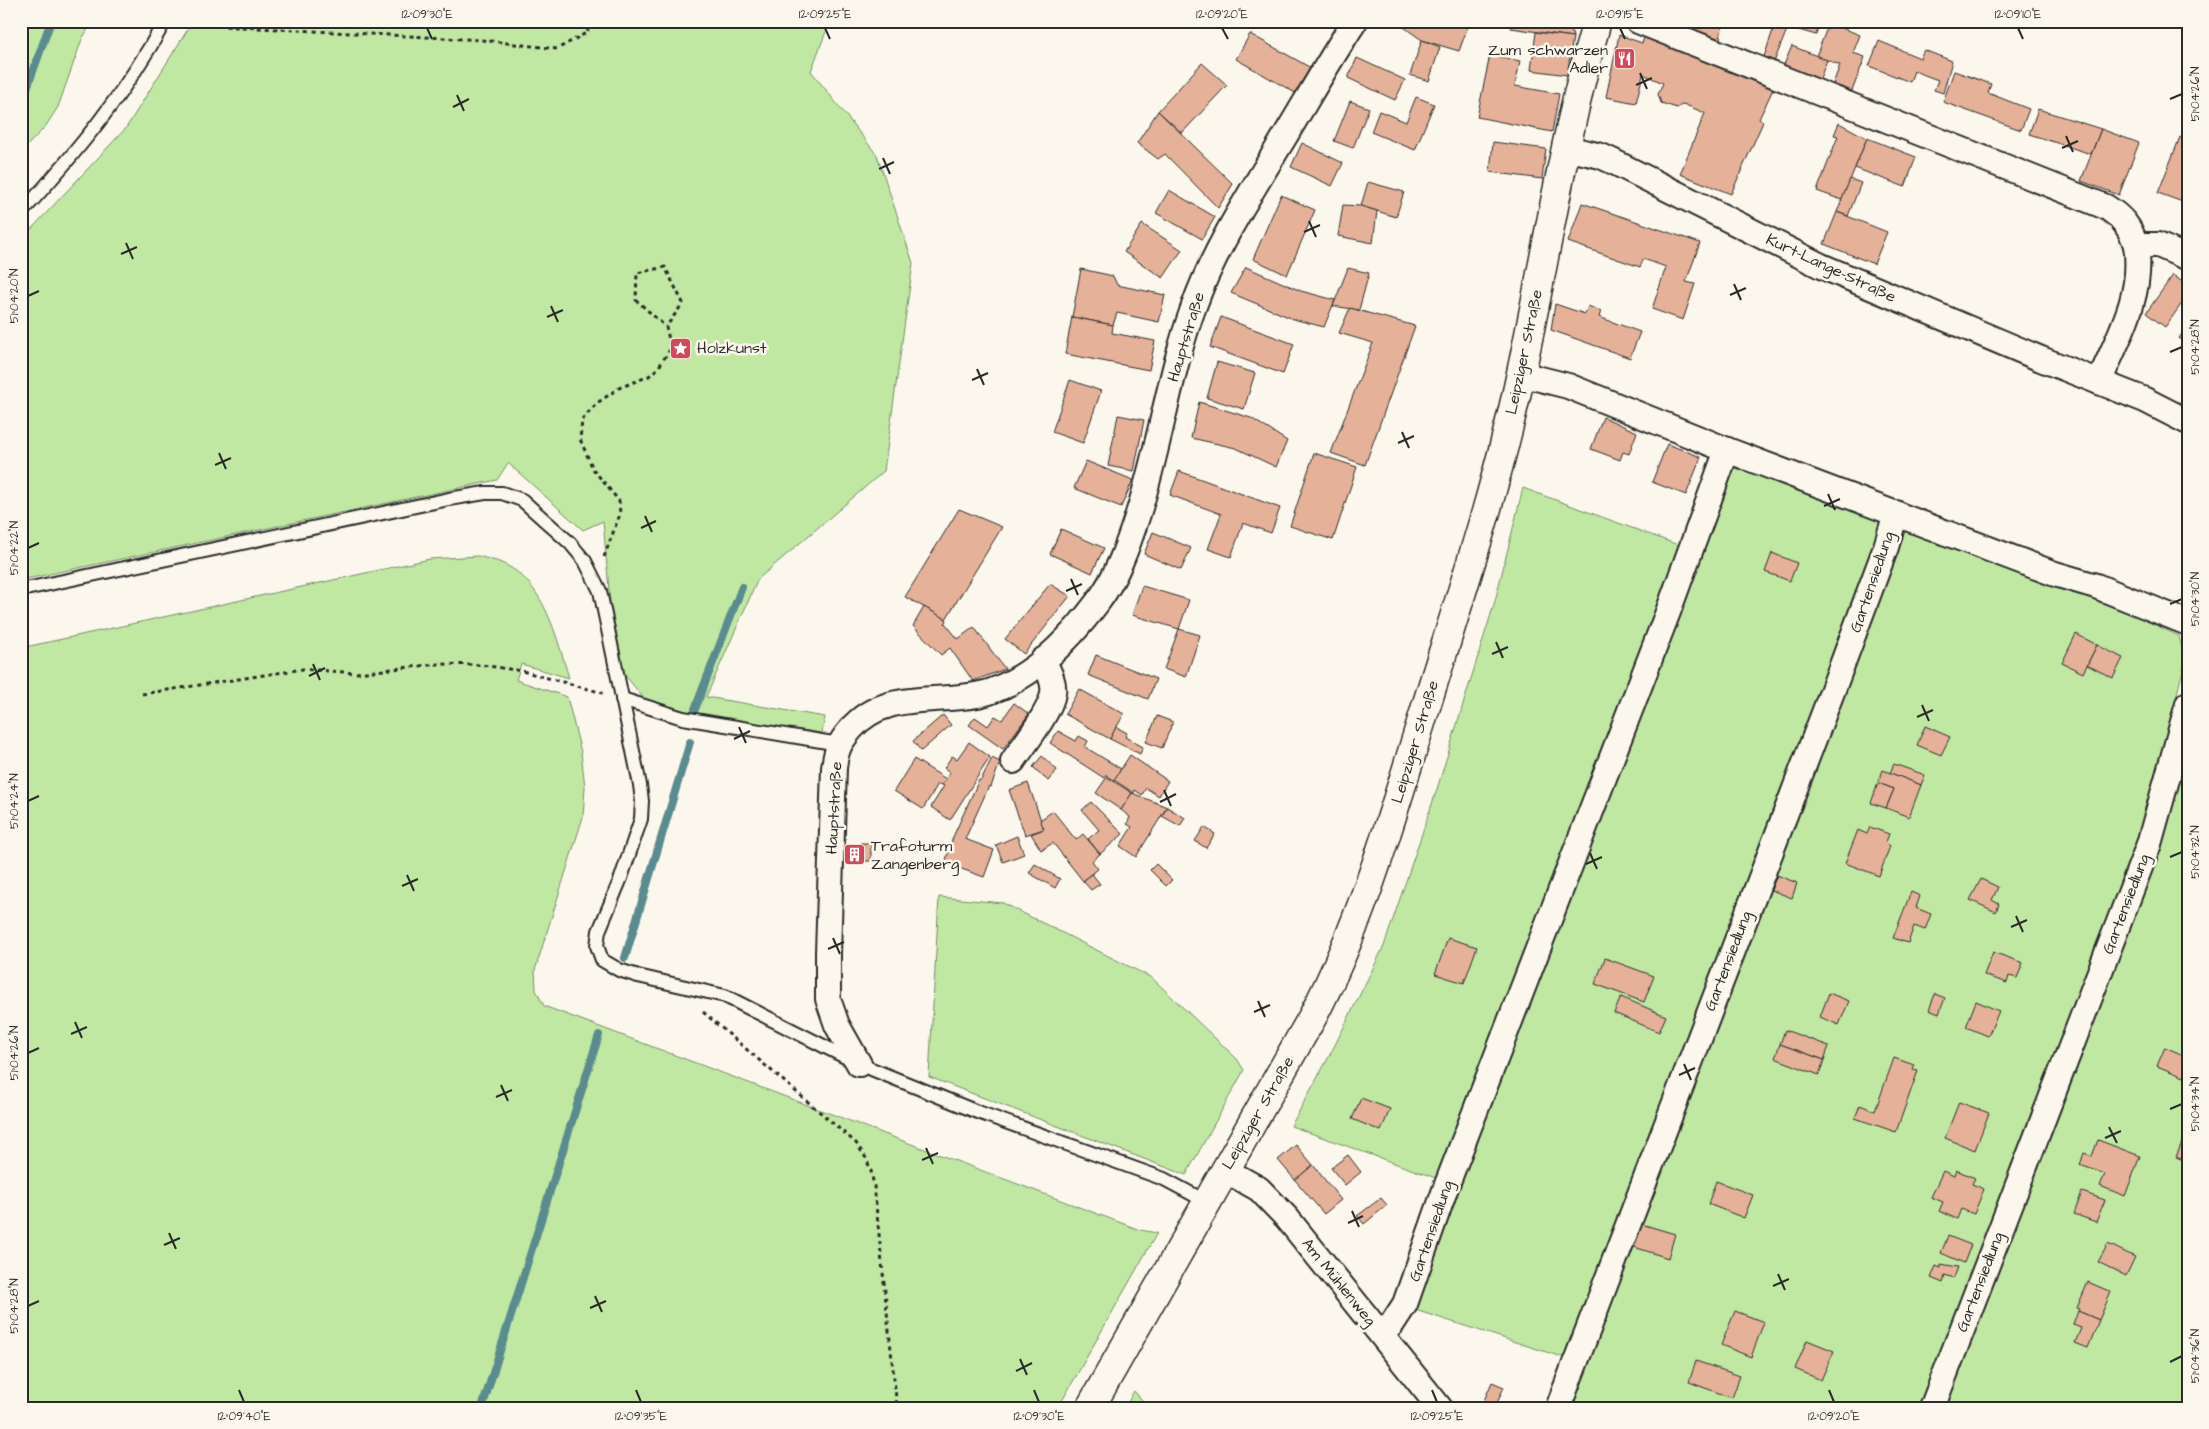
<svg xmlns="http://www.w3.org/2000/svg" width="2209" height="1429" font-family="'Architects Daughter',sans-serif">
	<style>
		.green { fill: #c0e8a3; stroke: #768a67 }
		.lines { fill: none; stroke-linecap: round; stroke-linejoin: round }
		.stream { stroke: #5a8b8f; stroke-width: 8 }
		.building { fill: #e5b198; stroke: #2b2b2b }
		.service-casing { stroke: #2b2b2b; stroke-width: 16 }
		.minor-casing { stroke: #2b2b2b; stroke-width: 28 }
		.tertiary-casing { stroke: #2b2b2b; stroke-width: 31 }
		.path { stroke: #2b2b2b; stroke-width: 3; stroke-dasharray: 4 4; stroke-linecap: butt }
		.service { stroke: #fbf7ec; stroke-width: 12 }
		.minor { stroke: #fbf7ec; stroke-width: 24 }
		.tertiary { stroke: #fbf7ec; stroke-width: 28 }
		.ticks { fill: none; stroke: #2b2b2b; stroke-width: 2 }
		.labels { text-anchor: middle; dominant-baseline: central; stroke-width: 5; stroke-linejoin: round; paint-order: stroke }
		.poi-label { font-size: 16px; fill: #2b2b2b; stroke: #fbf7ec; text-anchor: start }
		.street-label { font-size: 16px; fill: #2b2b2b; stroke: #fbf7ec }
		.neatline { fill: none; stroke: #2b2b2b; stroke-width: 2 }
		.ticks-label { font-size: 12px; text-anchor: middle; fill: #2b2b2b }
	</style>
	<rect width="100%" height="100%" fill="#fbf7ec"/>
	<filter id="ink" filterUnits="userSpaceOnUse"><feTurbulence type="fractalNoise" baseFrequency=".02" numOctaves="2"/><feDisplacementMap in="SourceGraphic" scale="10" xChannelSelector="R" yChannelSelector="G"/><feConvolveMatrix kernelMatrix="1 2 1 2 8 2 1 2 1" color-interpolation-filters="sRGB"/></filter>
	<g filter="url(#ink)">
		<g class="green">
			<polygon points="21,21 93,21 82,39 58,107 45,127 21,152"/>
			<polygon points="193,21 830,21 811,71 877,155 913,263 884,471 758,579 706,697 825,717 822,733 686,714 645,700 625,675 610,602 603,521 583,530 508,463 497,480 21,580 21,240 126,128"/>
			<polygon points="1736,462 2134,615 2179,636 2185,662 2139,845 2188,726 2186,872 2188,898 2188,1408 1569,1408 1587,1365 1412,1309 1458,1186 1291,1126 1332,1051 1384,946 1437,789 1495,601 1523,488 1700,553"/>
			<path d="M478,556C487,559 496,560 504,564C545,583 557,639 569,678L521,664L516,680L567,697L581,752L585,787L583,817L535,970L536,990L544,1006L1140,1230L1157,1233L1058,1408H21V648L430,559Z"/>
			<polygon points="939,897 1003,903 1152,978 1237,1059 1244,1070 1186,1175 929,1077"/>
			<polygon points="1134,1391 1149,1408 1125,1408"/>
		</g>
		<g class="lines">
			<g class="stream">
				<polyline points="21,105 51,21"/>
				<polyline points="695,709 742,587"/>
				<polyline points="625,958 690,742"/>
				<polyline points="482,1408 599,1035"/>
			</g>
		</g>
		<g class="building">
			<polygon points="1395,21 1470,21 1459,51 1422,40"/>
			<polygon points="1512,21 1569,21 1573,37 1511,28"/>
			<polygon points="1667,21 1723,21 1720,39"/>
			<polygon points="1776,21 1820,21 1816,35 1788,27 1774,62 1764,57"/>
			<polygon points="1829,23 1860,35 1853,53 1865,57 1852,91 1833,84 1840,65 1816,56"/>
			<polygon points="1536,32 1573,37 1567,75 1531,70"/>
			<polygon points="1250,34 1311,68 1297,94 1236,59"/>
			<polygon points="1619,35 1642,43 1645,35 1774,87 1759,119 1763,122 1731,194 1680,174 1705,113 1683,104 1677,108 1661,103 1658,94 1663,83 1643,74 1636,103 1606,97"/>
			<polygon points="1422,40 1440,47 1429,81 1410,75"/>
			<polygon points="1879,41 1920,58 1924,50 1952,61 1943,93 1934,90 1938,80 1914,71 1910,82 1869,66"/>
			<polygon points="1792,46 1827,60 1819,81 1783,67"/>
			<polygon points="1490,55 1520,61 1515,86 1559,94 1552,132 1477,117"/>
			<polygon points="1357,58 1405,80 1395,100 1348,78"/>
			<polygon points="1202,63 1227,85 1182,133 1158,111"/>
			<polygon points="1954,71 1991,84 1988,93 2029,109 2021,130 1943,102"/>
			<polygon points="1416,97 1434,104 1415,150 1371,132 1379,111 1406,122"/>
			<polygon points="1350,101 1369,108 1353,148 1334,141"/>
			<polygon points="2038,109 2101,129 2091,154 2029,134"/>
			<polygon points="1158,111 1233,184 1218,208 1165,154 1158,159 1137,143"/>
			<polygon points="1839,123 1867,138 1842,200 1817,191 1838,136 1834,135"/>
			<polygon points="2101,129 2139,143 2119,195 2081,181"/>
			<polygon points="2180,137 2188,141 2188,204 2158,193"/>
			<polygon points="1867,138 1916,157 1905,187 1855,168"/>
			<polygon points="1493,142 1546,149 1542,179 1490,172"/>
			<polygon points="1302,143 1343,163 1332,186 1291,167"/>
			<polygon points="1850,179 1861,183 1848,216 1837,212"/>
			<polygon points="1368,182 1404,192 1396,217 1361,206"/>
			<polygon points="1169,190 1215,217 1202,239 1156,213"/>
			<polygon points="1281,195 1315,210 1287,275 1253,259"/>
			<polygon points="1582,203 1700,243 1686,282 1695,284 1683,320 1652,309 1666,267 1643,259 1640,267 1568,242"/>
			<polygon points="1343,205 1361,206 1377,211 1373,243 1338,236"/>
			<polygon points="1837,212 1887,232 1874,264 1824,244"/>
			<polygon points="1142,224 1182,250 1163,278 1124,252"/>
			<polygon points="1246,267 1301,291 1335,300 1324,327 1293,319 1231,293"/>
			<polygon points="1348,268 1369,273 1359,310 1333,306"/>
			<polygon points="1081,269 1113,276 1117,285 1165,295 1159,322 1117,313 1113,325 1072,317"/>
			<polygon points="2173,275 2188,286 2188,295 2165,327 2146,313"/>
			<polygon points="1555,304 1585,314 1588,306 1601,311 1599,317 1640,332 1630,358 1551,330"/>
			<polygon points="1350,308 1415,326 1365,465 1331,453 1373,343 1339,333"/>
			<polygon points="1072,317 1113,325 1112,333 1155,341 1149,370 1065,354"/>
			<polygon points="1221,317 1294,344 1283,374 1210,347"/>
			<polygon points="2188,326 2188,344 2179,338"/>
			<polygon points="1217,362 1255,373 1244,409 1207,398"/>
			<polygon points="1070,380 1101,391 1083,443 1052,432"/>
			<polygon points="1199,402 1251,418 1287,441 1276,467 1236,448 1191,438"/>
			<polygon points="1118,415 1144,420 1134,471 1108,466"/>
			<polygon points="1603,417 1637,432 1629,454 1623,452 1620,460 1591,449"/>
			<polygon points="1667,444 1701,457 1686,495 1652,482"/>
			<polygon points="1314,453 1357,467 1333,540 1290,526"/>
			<polygon points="1086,461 1133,480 1121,507 1074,488"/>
			<polygon points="1179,471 1280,508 1271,533 1243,523 1231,557 1208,549 1221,514 1170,495"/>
			<polygon points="959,509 1002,527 946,619 905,597"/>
			<polygon points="1061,529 1104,548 1092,573 1050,554"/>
			<polygon points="1153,532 1191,548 1181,570 1144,554"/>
			<polygon points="1772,553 1797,563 1790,581 1765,572"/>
			<polygon points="1050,584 1070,596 1024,654 1005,639"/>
			<polygon points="1142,586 1189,600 1179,629 1132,615"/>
			<polygon points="924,607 946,619 947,621 945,623 958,639 974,627 1005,669 973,681 950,648 941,655 913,626"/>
			<polygon points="1179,629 1200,635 1186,677 1164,669"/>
			<polygon points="2076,634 2097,645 2083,673 2062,663"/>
			<polygon points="2097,645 2123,658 2113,678 2087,665"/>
			<polygon points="1096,655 1156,679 1148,699 1088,675"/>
			<polygon points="1079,689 1124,714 1110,739 1065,714"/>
			<polygon points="1014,703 1029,714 1003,749 969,725 975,717 988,726 995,716 1002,720"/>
			<polygon points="943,715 951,725 921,751 913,741"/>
			<polygon points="1157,716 1173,722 1162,748 1146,742"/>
			<polygon points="1925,726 1950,737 1941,755 1917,745"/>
			<polygon points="1116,727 1127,733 1125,737 1143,747 1140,754 1110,739"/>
			<polygon points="1058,731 1076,741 1079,736 1088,741 1085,747 1121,769 1114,780 1106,775 1104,778 1050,743"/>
			<polygon points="969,742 990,757 950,820 931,807 944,786 942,785 950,772 944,768 952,756 957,759"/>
			<polygon points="1130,755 1168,781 1159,796 1146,788 1142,795 1135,790 1134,793 1114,780"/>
			<polygon points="1042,756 1057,770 1048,781 1033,767"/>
			<polygon points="992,758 1000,762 991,787 989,786 965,839 994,850 984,877 945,863 953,837 979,780 981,780"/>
			<polygon points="914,759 946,779 942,785 938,784 923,809 894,791"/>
			<polygon points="1894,764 1925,775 1921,785 1890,773"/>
			<polygon points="1883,770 1921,785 1909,817 1886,808 1894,789 1878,783"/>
			<polygon points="1107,777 1132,793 1121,810 1096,793"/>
			<polygon points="1028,783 1044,829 1025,835 1009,790"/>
			<polygon points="1878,783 1894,789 1886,808 1871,803"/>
			<polygon points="1132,793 1167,807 1136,857 1120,846 1132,827 1127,824 1130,817 1121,810"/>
			<polygon points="1091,802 1123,834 1100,854 1088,839 1099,830 1082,810"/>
			<polygon points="1167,807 1185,818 1180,826 1162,816"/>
			<polygon points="1053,811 1076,840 1083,834 1100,854 1092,861 1098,869 1083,881 1053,843 1041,850 1031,834 1044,829 1040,820"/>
			<polygon points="1204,827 1215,834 1206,848 1195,841"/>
			<polygon points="1870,827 1889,834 1886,842 1890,846 1879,876 1845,863 1858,830 1867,834"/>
			<polygon points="1017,836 1024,854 1003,862 996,845"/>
			<rect x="861" y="843" width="10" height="18"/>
			<polygon points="848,849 861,849 861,861 849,861"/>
			<polygon points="1035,864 1060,879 1055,888 1029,873"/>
			<polygon points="1156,864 1172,880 1166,886 1150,870"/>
			<polygon points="1092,874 1100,884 1091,890 1083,881"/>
			<polygon points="1777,875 1797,883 1792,898 1771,890"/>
			<polygon points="1981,879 1998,887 1992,900 1999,904 1996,912 1970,900"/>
			<polygon points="1911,892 1920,896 1916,908 1931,914 1925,930 1914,926 1908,943 1893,938"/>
			<polygon points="1448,938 1477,947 1464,983 1435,974"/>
			<polygon points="1993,952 2023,963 2017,978 2009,976 2007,983 1984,975"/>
			<polygon points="1605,958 1654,976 1644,1002 1595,984"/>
			<polygon points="1829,993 1849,1001 1839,1025 1820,1017"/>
			<polygon points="1935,994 1945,998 1939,1014 1929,1010"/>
			<polygon points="1621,997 1666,1016 1659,1032 1614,1013"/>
			<polygon points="1976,1001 1999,1011 1988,1036 1966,1027"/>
			<polygon points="1785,1030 1829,1046 1824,1060 1780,1044"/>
			<polygon points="1780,1044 1824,1060 1819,1075 1775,1058"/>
			<polygon points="2165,1047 2188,1057 2188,1069 2184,1077 2157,1066"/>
			<polygon points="1894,1058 1914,1065 1913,1070 1918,1071 1896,1132 1855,1118 1860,1105 1875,1111"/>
			<polygon points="1361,1098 1390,1109 1381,1131 1352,1119"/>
			<polygon points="1959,1102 1989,1113 1975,1150 1945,1138"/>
			<polygon points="2185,1135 2188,1136 2188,1162 2176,1157"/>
			<polygon points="2098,1140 2140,1156 2125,1196 2100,1186 2105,1174 2080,1165 2084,1153 2092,1156"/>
			<polygon points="1296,1145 1313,1165 1295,1180 1278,1160"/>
			<polygon points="1348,1155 1361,1172 1345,1185 1331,1168"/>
			<polygon points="1313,1165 1341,1200 1324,1214 1295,1180"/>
			<polygon points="1956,1170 1975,1178 1972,1184 1984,1189 1974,1214 1961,1209 1957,1219 1939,1211 1943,1202 1931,1197 1943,1171 1954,1176"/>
			<polygon points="1716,1181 1753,1195 1744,1218 1708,1204"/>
			<polygon points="2082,1192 2105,1200 2096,1222 2074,1214"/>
			<polygon points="1381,1198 1387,1205 1364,1224 1357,1216"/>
			<polygon points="1638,1223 1675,1234 1668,1258 1631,1246"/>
			<polygon points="1948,1236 1971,1245 1964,1263 1941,1253"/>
			<polygon points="2108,1244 2135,1257 2126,1276 2098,1262"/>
			<polygon points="1941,1264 1958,1267 1954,1278 1945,1275 1943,1283 1931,1278 1936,1266 1941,1268"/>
			<polygon points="2088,1282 2111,1292 2099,1320 2078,1311 2079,1309 2077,1308"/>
			<polygon points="1735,1311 1764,1322 1751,1357 1721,1345"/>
			<polygon points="2078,1311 2099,1320 2088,1348 2075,1343 2081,1328 2073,1325"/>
			<polygon points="2187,1314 2188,1314 2188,1333 2183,1332"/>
			<polygon points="1807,1340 1834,1351 1821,1380 1795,1369"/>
			<polygon points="1696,1361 1740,1376 1732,1398 1689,1382"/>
			<polygon points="1492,1382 1504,1387 1495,1408 1489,1408 1482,1405"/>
		</g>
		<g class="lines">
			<defs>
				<g id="service">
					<path d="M21,213C77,152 125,94 165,21"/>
					<polyline points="21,590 449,499 485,493 502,493 522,500 570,543 585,561 600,591 640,785 642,801 641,819 621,878 599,931 597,946 602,960 619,970 638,976 725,996 859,1064 975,1111 1164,1179 1207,1202"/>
					<polyline points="622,699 683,718 839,744"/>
				</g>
				<g id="minor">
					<path d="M1638,21L2106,207C2122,217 2130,227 2136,245"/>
					<polyline points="1566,148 1601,156 1614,162 1821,266 2041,359 2145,400 2188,422"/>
					<polyline points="1521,374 1568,386 1727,450 2055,574 2096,586 2188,623"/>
					<path d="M2099,382C2118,337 2144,295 2136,245H2158L2188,258"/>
					<path d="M1013,761C1024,745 1051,711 1053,693C1055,682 1048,670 1043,660"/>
					<path d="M859,1064L837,1025L828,999V953L834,768C836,750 839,743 851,729C885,688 943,706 989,692C1033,677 1070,639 1097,603C1117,577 1128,545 1138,514C1160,446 1169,374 1194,306C1214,250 1248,197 1279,146C1304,105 1328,62 1355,21"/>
					<polyline points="1225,1170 1259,1189 1287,1218 1440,1408"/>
					<polyline points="1381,1334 1392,1324 1405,1304 1446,1187 1668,612 1727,450"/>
					<polyline points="1558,1408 1832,692 1886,547 1896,513"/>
					<polyline points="1932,1408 2149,844 2188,704"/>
				</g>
				<path id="tertiary" d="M1090,1408L1313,1016C1363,920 1392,816 1424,713C1459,600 1497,488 1521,373C1546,256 1564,136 1597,21"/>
			</defs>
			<use href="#service" class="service-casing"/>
			<use href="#minor" class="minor-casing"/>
			<use href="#tertiary" class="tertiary-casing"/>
			<g class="path">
				<polyline points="211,21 221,26 482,40 557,49 588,32 586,21"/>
				<polyline points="604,557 620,514 619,501 593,469 580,439 582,420 597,403 619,388 649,376 658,368 671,348 666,327 636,300 637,273 665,267 683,303 666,327"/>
				<polyline points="142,694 303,669 356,673 438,664 482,665 522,671 603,693"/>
				<polyline points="703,1012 856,1143 866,1158 871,1171 874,1186 897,1408"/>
			</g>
			<use href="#service" class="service"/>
			<use href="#minor" class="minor"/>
			<use href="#tertiary" class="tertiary"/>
		</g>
	</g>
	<path class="ticks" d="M427,28L432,39M825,28L830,39M1222,28L1228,39M1620,28L1625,39M2018,28L2023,39M1640,73L1647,89M1636,85L1652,78M457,95L464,111M2170,99L2182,94M453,107L469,99M2066,136L2073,152M2062,148L2078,141M883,158L890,174M879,169L894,162M1309,221L1316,237M1304,232L1320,225M126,243L133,259M121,254L137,247M1734,284L1741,300M1730,295L1746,288M28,296L39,291M551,306L558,322M547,317L563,310M2170,352L2182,347M977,369L984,385M972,380L988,373M1402,432L1409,448M1398,443L1414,436M219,453L226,469M215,465L231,458M1828,494L1835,510M1824,506L1840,499M645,516L652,532M641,528L656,521M28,548L39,543M1071,579L1078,595M1066,591L1082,584M2170,604L2182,599M1496,642L1503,658M1492,654L1508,647M313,664L320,680M309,676L325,668M1922,705L1929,721M1917,717L1933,710M739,727L746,743M734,739L750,731M1164,790L1171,806M28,801L39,796M1160,802L1176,794M1590,853L1597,869M2170,857L2182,852M1586,864L1602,857M407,875L414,891M402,886L418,879M2016,916L2023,932M2011,927L2027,920M833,938L840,954M828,949L844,942M1258,1001L1265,1017M1254,1012L1270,1005M75,1022L82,1038M71,1034L87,1027M28,1053L39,1048M1684,1064L1691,1080M1679,1075L1695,1068M501,1085L508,1101M496,1097L512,1090M2170,1109L2182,1104M2109,1127L2117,1143M2105,1138L2121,1131M926,1148L933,1164M922,1160L938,1153M1352,1211L1359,1227M1348,1223L1363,1216M169,1233L176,1249M164,1245L180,1238M1778,1274L1785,1290M1773,1286L1789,1279M595,1296L602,1312M28,1306L39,1301M590,1308L606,1301M1020,1359L1027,1375M2170,1362L2182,1356M1016,1371L1032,1363M239,1390L244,1402M636,1390L641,1402M1034,1390L1039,1402M1432,1390L1437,1402M1829,1390L1834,1402"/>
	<defs>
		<symbol id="restaurant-square" viewBox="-11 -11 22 22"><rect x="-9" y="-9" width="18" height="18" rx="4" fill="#d1495b" stroke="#fbf7ec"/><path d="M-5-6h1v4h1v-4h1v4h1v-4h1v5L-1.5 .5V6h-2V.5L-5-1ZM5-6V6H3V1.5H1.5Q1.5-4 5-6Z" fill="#fff"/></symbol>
		<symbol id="sight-square" viewBox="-11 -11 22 22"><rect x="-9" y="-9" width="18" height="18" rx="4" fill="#d1495b" stroke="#fbf7ec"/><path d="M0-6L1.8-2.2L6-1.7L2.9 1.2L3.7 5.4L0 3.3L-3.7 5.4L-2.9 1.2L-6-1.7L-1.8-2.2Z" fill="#fff"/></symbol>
		<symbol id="building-square" viewBox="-11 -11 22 22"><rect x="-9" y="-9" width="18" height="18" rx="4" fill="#d1495b" stroke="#fbf7ec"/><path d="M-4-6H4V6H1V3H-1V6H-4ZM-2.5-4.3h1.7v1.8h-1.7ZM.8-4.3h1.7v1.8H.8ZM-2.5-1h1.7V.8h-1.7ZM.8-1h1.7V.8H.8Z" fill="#fff"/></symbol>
	</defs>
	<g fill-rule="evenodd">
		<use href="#restaurant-square" x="1612" y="46" width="25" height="25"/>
		<use href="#sight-square" x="668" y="336" width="25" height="25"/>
		<use href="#building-square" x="842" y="842" width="25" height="25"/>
	</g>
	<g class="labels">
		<g class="poi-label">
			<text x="1608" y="50" text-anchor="end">Zum schwarzen<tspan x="1608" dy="18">Adler</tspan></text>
			<text x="697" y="348">Holzkunst</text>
			<text x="871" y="846">Trafoturm<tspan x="871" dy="18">Zangenberg</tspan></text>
		</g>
		<g class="street-label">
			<text transform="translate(1831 268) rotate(25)">Kurt-Lange-Straße</text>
			<text transform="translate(1186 337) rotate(-73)">Hauptstraße</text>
			<text transform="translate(1524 352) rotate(-78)">Leipziger Straße</text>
			<text transform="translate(1872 582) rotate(-71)">Gartensiedlung</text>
			<text transform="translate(1415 742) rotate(-73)">Leipziger Straße</text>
			<text transform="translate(834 808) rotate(-87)">Hauptstraße</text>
			<text transform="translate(2126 904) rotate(-69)">Gartensiedlung</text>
			<text transform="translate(1728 961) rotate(-69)">Gartensiedlung</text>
			<text transform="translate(1258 1113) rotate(-60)">Leipziger Straße</text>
			<text transform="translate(1431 1231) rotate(-71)">Gartensiedlung</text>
			<text transform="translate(1339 1282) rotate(51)">Am Mühlenweg</text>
			<text transform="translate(1980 1282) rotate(-69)">Gartensiedlung</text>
		</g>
	</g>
	<rect width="2209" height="1429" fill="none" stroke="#fbf7ec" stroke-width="55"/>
	<rect x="28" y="28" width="2154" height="1374" class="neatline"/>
	<g class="ticks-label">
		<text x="427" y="18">12°09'30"E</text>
		<text x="825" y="18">12°09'25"E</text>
		<text x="1222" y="18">12°09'20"E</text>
		<text x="1620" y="18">12°09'15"E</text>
		<text x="2018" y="18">12°09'10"E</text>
		<text transform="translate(2195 94) rotate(-90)" y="4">51°04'26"N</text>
		<text transform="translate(14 296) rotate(-90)" y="4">51°04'20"N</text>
		<text transform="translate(2195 347) rotate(-90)" y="4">51°04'28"N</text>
		<text transform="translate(14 548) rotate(-90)" y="4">51°04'22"N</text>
		<text transform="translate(2195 599) rotate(-90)" y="4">51°04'30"N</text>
		<text transform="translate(14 801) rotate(-90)" y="4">51°04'24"N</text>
		<text transform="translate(2195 852) rotate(-90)" y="4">51°04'32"N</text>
		<text transform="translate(14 1053) rotate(-90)" y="4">51°04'26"N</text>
		<text transform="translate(2195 1104) rotate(-90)" y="4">51°04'34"N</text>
		<text transform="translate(14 1306) rotate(-90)" y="4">51°04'28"N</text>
		<text transform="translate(2195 1356) rotate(-90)" y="4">51°04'36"N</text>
		<text x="244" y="1420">12°09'40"E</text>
		<text x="641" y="1420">12°09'35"E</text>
		<text x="1039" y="1420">12°09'30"E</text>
		<text x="1437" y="1420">12°09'25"E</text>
		<text x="1834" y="1420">12°09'20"E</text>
	</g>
</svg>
